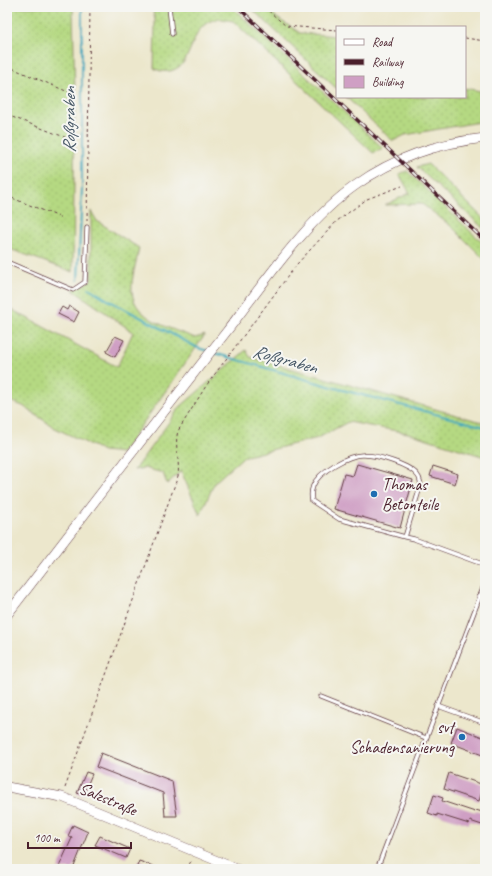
<svg xmlns="http://www.w3.org/2000/svg" width="492" height="876" font-family="Caveat,sans-serif">
	<style>
		.grass { fill: url(#grass-dots); stroke: #807c56 }
		.lines { fill: none; stroke-linecap: round; stroke-linejoin: round }
		.stream { stroke: #3ea9bd; stroke-width: 2 }
		.building { fill: #cf9fc4 }
		.lane-casing { stroke: #623d43; stroke-width: 5 }
		.secondary-casing { stroke: #623d43; stroke-width: 10 }
		.path { stroke: #623d43; stroke-width: 1; stroke-dasharray: 3 3; stroke-linecap: butt }
		.lane { stroke: #fff; stroke-width: 3.5 }
		.secondary { stroke: #fff; stroke-width: 9 }
		.rail-casing { stroke: #4a1f2b; stroke-width: 3.5 }
		.rail { stroke: #f6f6f2; stroke-width: 2; stroke-dasharray: 6; stroke-linecap: butt }
		.poi-dot { fill: #1f6fb2; stroke: #f6f6f2; stroke-width: 1.5 }
		.labels { text-anchor: middle; dominant-baseline: central; stroke-width: 4; stroke-linejoin: round; paint-order: stroke }
		.poi-label { font-size: 17px; fill: #4a1f2b; stroke: #f6f6f2; text-anchor: start }
		.street-label { font-size: 17px; fill: #4a1f2b; stroke: #f6f6f2 }
		.water-label { font-size: 18px; font-style: italic; fill: #455665; stroke: #f6f6f2 }
	</style>
	<defs>
		<pattern id="grass-dots" width="8" height="8" patternUnits="userSpaceOnUse"><rect width="8" height="8" fill="#b5d982"/><path d="M2 2h.1M6 6h.1" fill="none" stroke="#9dba70" stroke-width="1.8" stroke-linecap="round"/></pattern>
	</defs>
	<rect width="100%" height="100%" fill="#f6f6f2"/>
	<filter id="ink" filterUnits="userSpaceOnUse"><feTurbulence type="fractalNoise" baseFrequency=".025" numOctaves="2"/><feDisplacementMap in="SourceGraphic" scale="8" xChannelSelector="R" yChannelSelector="G"/><feConvolveMatrix kernelMatrix="1 2 1 2 8 2 1 2 1" color-interpolation-filters="sRGB"/></filter>
	<filter id="wash" filterUnits="userSpaceOnUse"><feTurbulence type="fractalNoise" baseFrequency=".012" numOctaves="4" result="noise"/><feDisplacementMap in="SourceGraphic" scale="16" xChannelSelector="R" yChannelSelector="G"/><feGaussianBlur stdDeviation="0.9" result="paint"/><feColorMatrix in="noise" values="0 0 0 0 0 0 0 0 0 0 0 0 0 0 0 0 0 1.4 0 .05"/><feComposite in="paint" operator="in"/></filter>
	<g filter="url(#wash)">
		<rect width="100%" height="100%" fill="#ece7cc"/>
		<g class="grass">
			<polygon points="7,7 73,7 75,97 73,272 7,248"/>
			<path d="M152,7H232L383,148L373,153L233,21C229,21 222,18 218,19C196,22 194,45 185,60C179,71 164,75 154,68L155,20Z"/>
			<polygon points="250,7 267,7 277,18 300,33 337,36 337,89"/>
			<polygon points="465,88 485,92 485,121 405,135 393,141 346,97 465,97"/>
			<polygon points="428,164 485,220 485,230 417,167"/>
			<polygon points="407,171 485,245 485,260 451,226 422,204 385,205 410,193 399,174"/>
			<path d="M91,211L97,221L139,248C137,261 131,277 132,291C134,320 172,328 195,338L205,335L122,453L103,451L55,428L23,406L7,400V316L9,308L117,367L133,332L73,290L91,280Z"/>
			<polygon points="246,350 250,357 485,423 485,457 408,433 348,422 318,438 243,457 215,482 200,515 181,471 167,484 163,473 144,468 134,470 180,407"/>
		</g>
		<g class="lines">
			<g class="stream">
				<polyline points="78,280 82,189 82,7"/>
				<polyline points="89,288 108,300 198,348 208,351"/>
				<polyline points="214,353 339,389 485,427"/>
			</g>
		</g>
		<g id="blocks">
			<g class="building">
				<polygon points="69,306 79,312 74,322 58,314 62,307 67,310"/>
				<polygon points="115,336 124,340 115,357 106,352"/>
				<polygon points="357,464 413,480 400,528 334,509 344,474 353,476"/>
				<polygon points="433,466 458,474 455,484 430,476"/>
				<polygon points="457,727 485,738 485,756 451,743"/>
				<polygon points="101,753 172,781 177,816 165,816 163,793 96,767"/>
				<polygon points="86,772 92,774 83,795 77,793"/>
				<polygon points="449,773 484,785 479,801 444,789"/>
				<polygon points="434,795 443,798 442,801 475,812 476,810 485,813 485,826 470,821 469,824 437,814 437,816 428,813"/>
				<polygon points="73,825 88,832 73,869 58,869 72,838 68,836"/>
				<polygon points="100,836 130,849 126,858 95,845"/>
				<polygon points="139,861 156,867 155,869 136,869"/>
			</g>
		</g>
	</g>
	<g filter="url(#ink)">
		<use href="#blocks" fill-opacity="0" stroke="#623d43" stroke-width="1"/>
		<g class="lines">
			<defs>
				<g id="lane">
					<polyline points="169,7 172,34"/>
					<polyline points="7,262 73,290 85,282 87,227"/>
					<path d="M405,537L421,484C420,482 420,478 418,476C411,465 377,455 364,455C349,454 318,472 313,486C311,491 311,496 312,501L339,519L405,537L414,539L485,565"/>
					<polyline points="479,596 485,598"/>
					<polyline points="321,696 426,738"/>
					<polyline points="438,706 485,723"/>
					<polyline points="377,869 485,583"/>
				</g>
				<g id="secondary">
					<path d="M7,615C80,520 153,425 227,331C264,283 306,220 356,185C395,157 438,143 485,138"/>
					<polyline points="7,787 62,797 237,869"/>
				</g>
			</defs>
			<use href="#lane" class="lane-casing"/>
			<use href="#secondary" class="secondary-casing"/>
			<g class="path">
				<polyline points="264,7 286,26 337,30"/>
				<polyline points="465,38 485,41"/>
				<polyline points="7,66 73,94"/>
				<polyline points="7,115 67,138"/>
				<polyline points="7,196 62,218"/>
				<polyline points="87,221 90,7"/>
				<path d="M65,788L178,476C180,460 174,445 178,431L206,386L297,264L337,221L367,199L402,186"/>
				<polyline points="186,869 192,860"/>
			</g>
			<use href="#lane" class="lane"/>
			<use href="#secondary" class="secondary"/>
			<defs>
				<polyline id="rail" points="238,7 485,241"/>
			</defs>
			<use href="#rail" class="rail-casing"/>
			<use href="#rail" class="rail"/>
		</g>
	</g>
	<g class="poi-dot">
		<circle cx="374" cy="494" r="4"/>
		<circle cx="462" cy="737" r="4"/>
	</g>
	<g class="labels">
		<g class="poi-label">
			<text x="382" y="484">Thomas<tspan x="382" dy="20">Betonteile</tspan></text>
			<text x="454" y="727" text-anchor="end">svt<tspan x="454" dy="20">Schadensanierung</tspan></text>
		</g>
		<g class="street-label">
			<text transform="translate(108 799) rotate(23)">Salzstraße</text>
		</g>
		<g class="water-label">
			<text transform="translate(69 120) rotate(-90)">Roßgraben</text>
			<text transform="translate(285 359) rotate(15)">Roßgraben</text>
		</g>
	</g>
	<rect width="492" height="876" fill="none" stroke="#f6f6f2" stroke-width="24"/>
	<rect x="336" y="26" width="130" height="72" fill="#f6f6f2" stroke="#b1a0a2"/>
	<rect x="344" y="39" width="20" height="6" fill="#ffffff" stroke="#b1a0a2"/>
	<text x="372" y="46" font-size="12" fill="#4a1f2b">Road</text>
	<rect x="344" y="59" width="20" height="6" fill="#4a1f2b" stroke="#b1a0a2"/>
	<text x="372" y="66" font-size="12" fill="#4a1f2b">Railway</text>
	<rect x="344" y="76" width="20" height="12" fill="#cf9fc4" stroke="#b1a0a2"/>
	<text x="372" y="86" font-size="12" fill="#4a1f2b">Building</text>
	<path d="M28 842v6h103v-6" fill="none" stroke="#4a1f2b" stroke-width="2"/>
	<text x="34" y="842" font-size="12" fill="#4a1f2b" stroke="#f6f6f2" stroke-width="3" paint-order="stroke">100 m</text>
</svg>
